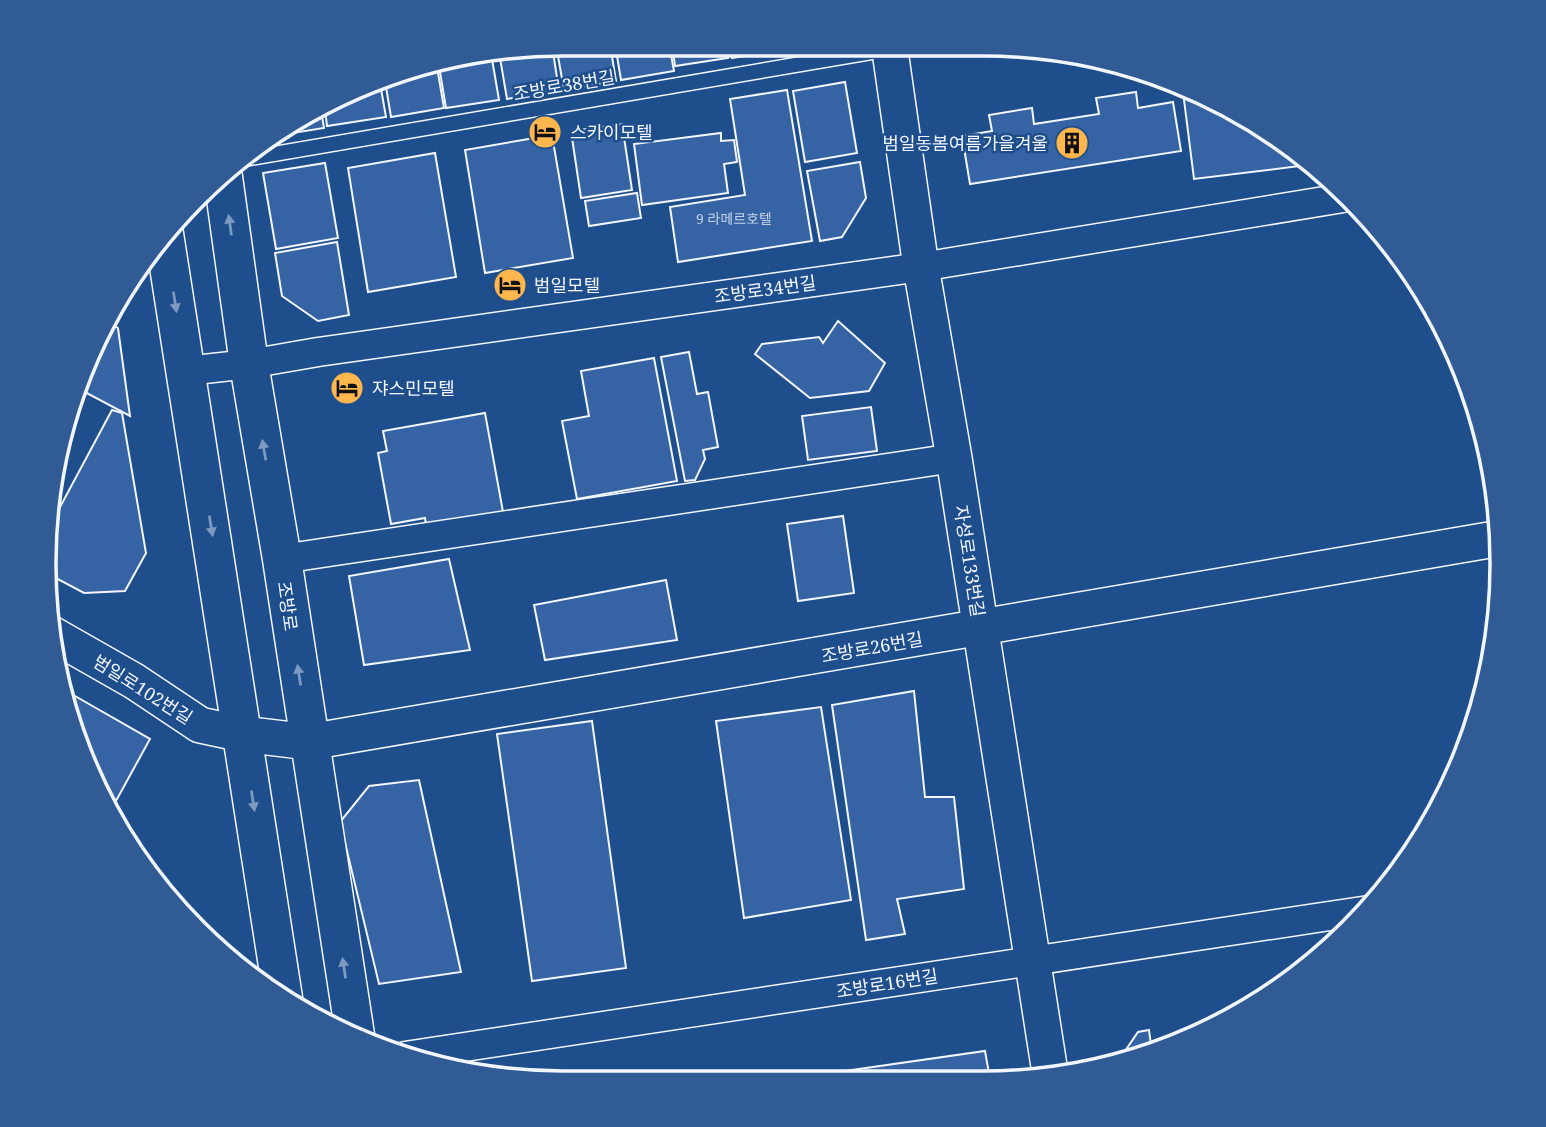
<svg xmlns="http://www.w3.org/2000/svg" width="1546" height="1127" font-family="'Noto Serif','Noto Sans KR',serif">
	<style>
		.building { fill: #3563a3; stroke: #f2f6ff; stroke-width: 2 }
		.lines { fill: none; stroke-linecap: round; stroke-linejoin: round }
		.service-casing { stroke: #f2f6ff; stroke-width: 17 }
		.minor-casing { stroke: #f2f6ff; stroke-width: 31 }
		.tertiary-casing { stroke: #f2f6ff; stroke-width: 38 }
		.secondary-casing { stroke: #f2f6ff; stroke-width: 41 }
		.service { stroke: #1f4e8c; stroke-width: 14 }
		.minor { stroke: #1f4e8c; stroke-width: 28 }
		.tertiary { stroke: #1f4e8c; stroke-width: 35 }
		.secondary { stroke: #1f4e8c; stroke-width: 38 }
		.oneway { fill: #7e9ac0 }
		.labels { text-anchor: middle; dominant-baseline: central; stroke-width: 5; stroke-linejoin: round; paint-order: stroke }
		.number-label { font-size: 14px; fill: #c3d1e8 }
		.street-label { font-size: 18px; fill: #f2f6ff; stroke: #1f4e8c }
		.poi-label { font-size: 18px; fill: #f2f6ff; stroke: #1f4e8c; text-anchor: start }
		.rim { fill: none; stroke: #f2f6ff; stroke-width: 3.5 }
	</style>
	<rect width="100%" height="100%" fill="#1f4e8c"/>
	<g class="building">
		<polygon points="610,44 616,81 564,90 556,45"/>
		<polygon points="615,44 669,44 674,71 621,80"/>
		<polygon points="672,44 726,44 728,58 675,66"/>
		<polygon points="730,44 784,44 785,49 732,58"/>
		<polygon points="787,44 816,44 788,48"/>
		<polygon points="552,45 559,91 507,99 499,52"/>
		<polygon points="491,53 499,100 446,108 438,60"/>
		<polygon points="436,61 444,108 391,117 385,81 429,62"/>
		<polygon points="845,82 857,153 805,162 793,91"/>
		<polygon points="380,83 386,117 327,126 325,109"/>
		<polygon points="787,90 812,241 678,262 670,207 745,195 730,99"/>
		<polygon points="1136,92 1138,108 1173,102 1181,151 970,184 962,136 992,131 989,115 1032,108 1034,124 1099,114 1096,98"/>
		<polygon points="1183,92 1271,131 1299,158 1300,166 1194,179"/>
		<polygon points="321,110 324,128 268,137 275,131"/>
		<polygon points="622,124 632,190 581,198 571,131"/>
		<polygon points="721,133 721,141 734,140 737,162 724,164 728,193 642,205 634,144"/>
		<polygon points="552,135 573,258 485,273 465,150"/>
		<polygon points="435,153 456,277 368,292 348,168"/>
		<polygon points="860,162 866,198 842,237 820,241 807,171"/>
		<polygon points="325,163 338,238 276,249 263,173"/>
		<polygon points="637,193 641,218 589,226 585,201"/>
		<polygon points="337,242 349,315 318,321 282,296 275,253"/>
		<polygon points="106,321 118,328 130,416 79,389 97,334"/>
		<polygon points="838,321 885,363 869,391 810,398 755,354 762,344 819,337 823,343"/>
		<polygon points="689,352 697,394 708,392 718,447 703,450 705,459 695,480 685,481 661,357"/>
		<polygon points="654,358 677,481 577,499 562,421 589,416 581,371"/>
		<polygon points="871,407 877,451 808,460 802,416"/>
		<polygon points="112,410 122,413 146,553 125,591 84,593 50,575 52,522"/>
		<polygon points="485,413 503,512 426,526 425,518 391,524 378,453 387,451 383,431"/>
		<polygon points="843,516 854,593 798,601 787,524"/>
		<polygon points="449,559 470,650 364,665 349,576"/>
		<polygon points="666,580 677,640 545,660 534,605"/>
		<polygon points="914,691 925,797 954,797 964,889 897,899 905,934 866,940 832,705"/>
		<polygon points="68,692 150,739 111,810 83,762 66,696"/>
		<polygon points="821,707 851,900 744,918 716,721"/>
		<polygon points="592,721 626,968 532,981 497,734"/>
		<polygon points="419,780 461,972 379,984 340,822 369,786"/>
		<polygon points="1149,1030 1152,1052 1119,1060 1138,1032"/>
		<polygon points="985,1051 990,1079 775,1081"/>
	</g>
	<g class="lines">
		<defs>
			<polyline id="service" points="244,159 889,49"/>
			<g id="minor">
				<polyline points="186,371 249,364 318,352 921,267 1343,198"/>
				<polyline points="282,559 954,458"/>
				<polyline points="405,1056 1369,910"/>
			</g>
			<g id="tertiary">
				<polyline points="889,44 921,267 954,458 1051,1079"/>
				<polyline points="48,632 134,681 200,725 242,734 309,742 1501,538"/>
			</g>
			<g id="secondary">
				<polyline points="223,177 249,364 282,559 355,1035"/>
				<polyline points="164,234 283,998"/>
			</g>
		</defs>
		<use href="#service" class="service-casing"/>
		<use href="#minor" class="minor-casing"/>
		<use href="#tertiary" class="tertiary-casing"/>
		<use href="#secondary" class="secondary-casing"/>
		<use href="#service" class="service"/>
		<use href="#minor" class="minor"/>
		<use href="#tertiary" class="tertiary"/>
		<use href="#secondary" class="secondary"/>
	</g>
	<defs><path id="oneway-solid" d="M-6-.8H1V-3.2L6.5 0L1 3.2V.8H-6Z" transform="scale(1.75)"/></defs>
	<g class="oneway">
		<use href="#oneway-solid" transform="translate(230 225) rotate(-98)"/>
		<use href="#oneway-solid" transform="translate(175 302) rotate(81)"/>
		<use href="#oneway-solid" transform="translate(264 450) rotate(-100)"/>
		<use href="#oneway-solid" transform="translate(211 526) rotate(81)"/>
		<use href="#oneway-solid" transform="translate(299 675) rotate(-99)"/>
		<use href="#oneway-solid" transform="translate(253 801) rotate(81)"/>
		<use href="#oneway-solid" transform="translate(344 968) rotate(-99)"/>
	</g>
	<defs>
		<symbol id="hotel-disc" viewBox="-11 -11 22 22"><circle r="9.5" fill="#ffb74d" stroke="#1f4e8c"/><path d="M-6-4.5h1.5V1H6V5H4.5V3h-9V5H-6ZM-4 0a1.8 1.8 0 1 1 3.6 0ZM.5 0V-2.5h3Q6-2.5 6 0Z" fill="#111"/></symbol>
		<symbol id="building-disc" viewBox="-11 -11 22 22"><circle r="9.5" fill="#ffb74d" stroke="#1f4e8c"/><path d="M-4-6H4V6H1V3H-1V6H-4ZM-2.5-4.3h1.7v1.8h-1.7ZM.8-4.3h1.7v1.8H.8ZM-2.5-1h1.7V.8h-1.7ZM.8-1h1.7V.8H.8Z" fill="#111"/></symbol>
	</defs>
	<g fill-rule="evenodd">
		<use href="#hotel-disc" x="526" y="113" width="38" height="38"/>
		<use href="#building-disc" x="1053" y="124" width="38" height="38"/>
		<use href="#hotel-disc" x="491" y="266" width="38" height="38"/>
		<use href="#hotel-disc" x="328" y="369" width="38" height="38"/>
	</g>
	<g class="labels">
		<g class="number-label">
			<text x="734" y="218">9 라메르호텔</text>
		</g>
		<g class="street-label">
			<text transform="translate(564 85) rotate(-10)">조방로38번길</text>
			<text transform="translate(765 289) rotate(-8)">조방로34번길</text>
			<text transform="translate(970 561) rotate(81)">자성로133번길</text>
			<text transform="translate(288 606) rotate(82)">조방로</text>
			<text transform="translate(872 647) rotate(-10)">조방로26번길</text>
			<text transform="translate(143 689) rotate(32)">범일로102번길</text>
			<text transform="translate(887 983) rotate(-9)">조방로16번길</text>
		</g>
		<g class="poi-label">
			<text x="570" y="132">스카이모텔</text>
			<text x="1048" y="143" text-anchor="end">범일동봄여름가을겨울</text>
			<text x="534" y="285">범일모텔</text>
			<text x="372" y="388">쟈스민모텔</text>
		</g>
	</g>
	<path d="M0 0H1546V1127H0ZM563 56H983A507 507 0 0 1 1490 563V564A507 507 0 0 1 983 1071H563A507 507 0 0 1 56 564V563A507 507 0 0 1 563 56Z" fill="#305b95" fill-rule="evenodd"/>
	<path class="rim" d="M563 56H983A507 507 0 0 1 1490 563V564A507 507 0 0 1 983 1071H563A507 507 0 0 1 56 564V563A507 507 0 0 1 563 56Z"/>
</svg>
